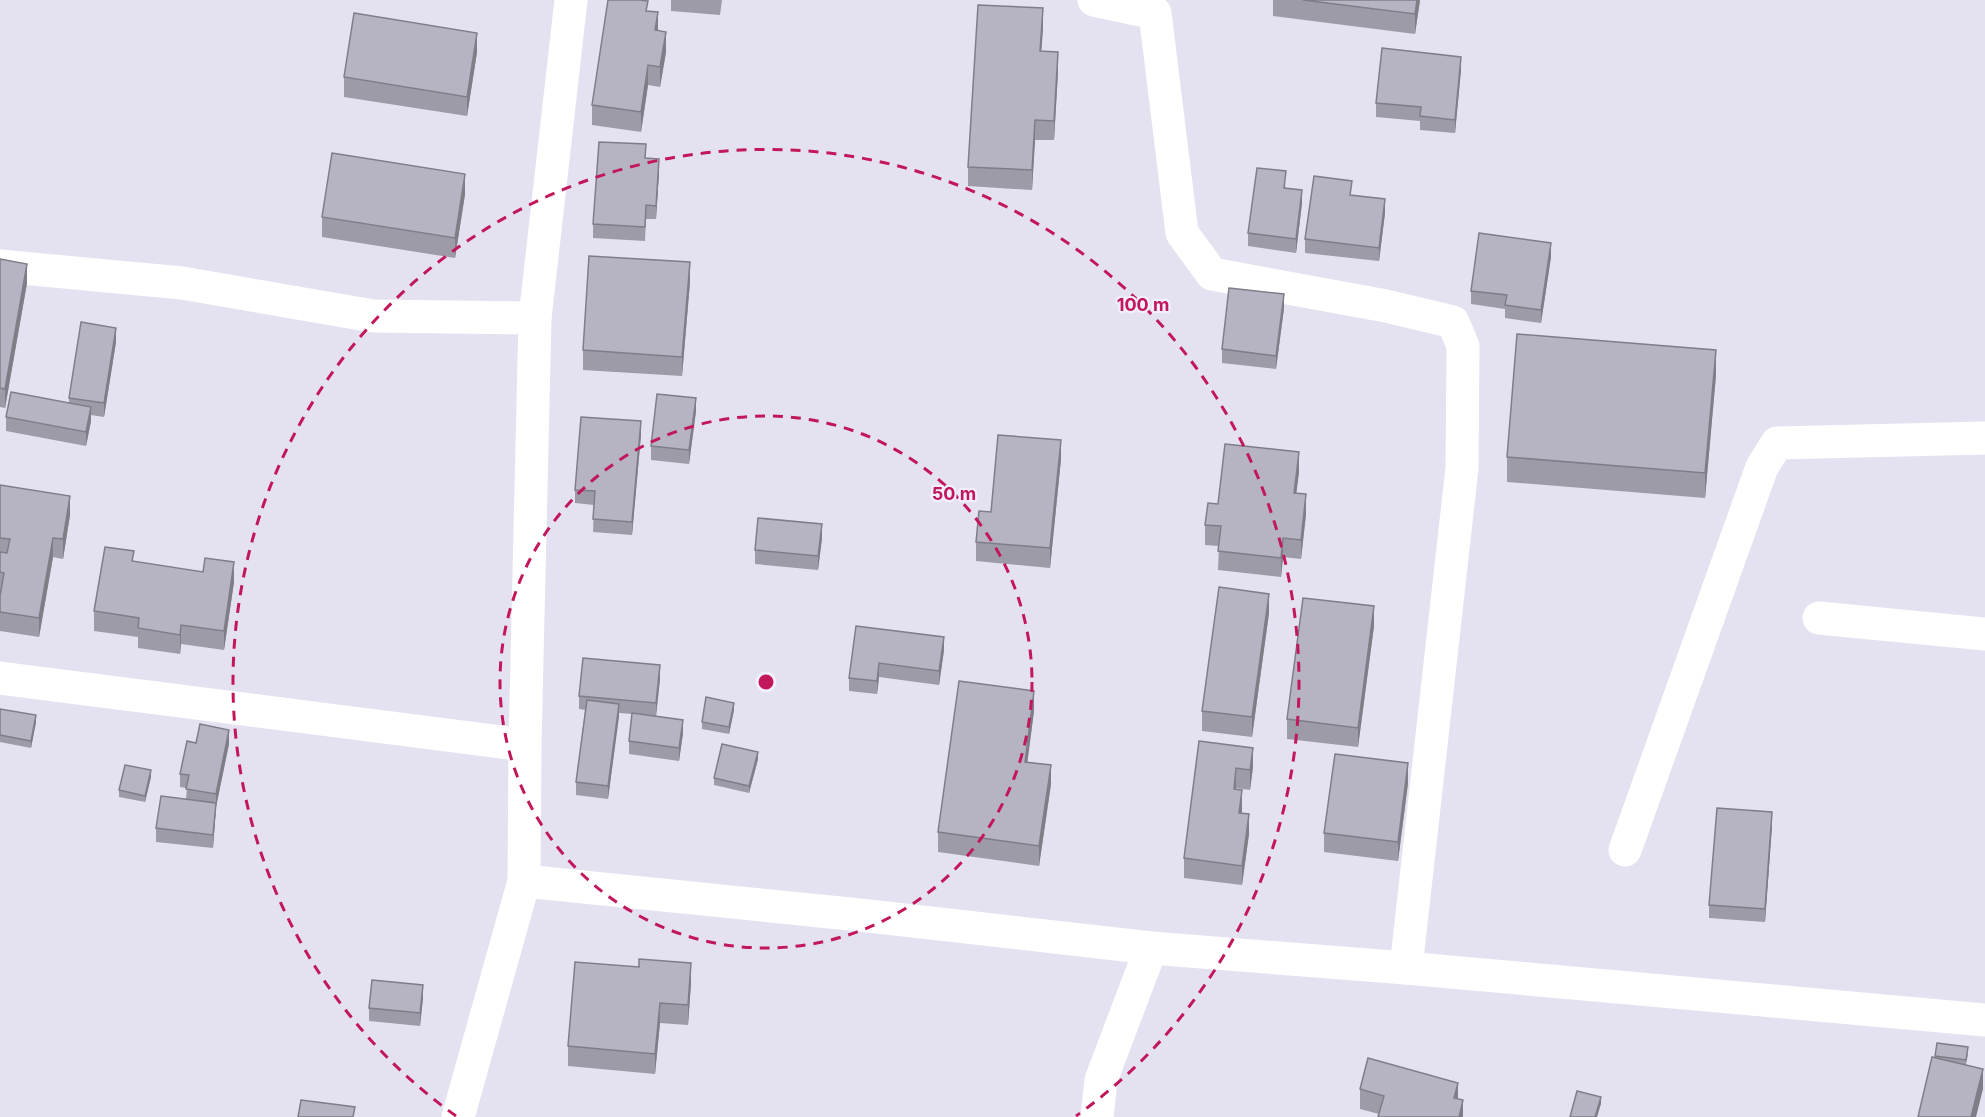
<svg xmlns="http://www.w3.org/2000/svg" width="1985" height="1117" font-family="Inter,sans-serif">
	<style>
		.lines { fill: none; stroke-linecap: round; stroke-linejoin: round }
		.minor { stroke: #fff; stroke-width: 33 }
		.wall { fill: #9d9ba7 }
		.shaded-wall { fill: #7f7e88 }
		.building { fill: #b6b4c2; stroke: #7f7e88; stroke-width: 1.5 }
		.ring { fill: none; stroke: #c2185b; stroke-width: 3; stroke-dasharray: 10 8 }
		.centre { fill: #c2185b; stroke: #f2effe; stroke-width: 3 }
		.ring-label { font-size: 18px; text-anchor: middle; font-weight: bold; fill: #c2185b; stroke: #f2effe; stroke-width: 4.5; stroke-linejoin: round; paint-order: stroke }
	</style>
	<rect width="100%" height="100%" fill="#e4e2f0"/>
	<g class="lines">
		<g class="minor">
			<polyline points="1094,0 1155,13 1182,233 1212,274 1386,306 1453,322 1463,346 1462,468 1406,968"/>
			<polyline points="0,266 182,283 373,316 535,318"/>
			<polyline points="1819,618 1985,634"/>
			<polyline points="0,678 525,745"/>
			<polyline points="1625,850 1762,467 1777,443 1985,438"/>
			<polyline points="524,881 860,915 1151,948 1406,968 1985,1020"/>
			<polyline points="458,1117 524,881 525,745 535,318 571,0"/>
			<polyline points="1097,1117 1101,1080 1151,948"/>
		</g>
	</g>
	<g class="wall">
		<polygon points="671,0 722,0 720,15 671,11"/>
		<polygon points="1273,0 1420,0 1415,34 1273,16"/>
		<polygon points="648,11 658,31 666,52 660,87 648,85 641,132 592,125 592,105"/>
		<polygon points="1043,28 1041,51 1058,72 1054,140 1035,140 1032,190 968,186 968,167"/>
		<polygon points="477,52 467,116 344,97 344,77"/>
		<polygon points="1461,70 1455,133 1420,130 1420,121 1376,117 1376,103"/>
		<polygon points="646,158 659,173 656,219 646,219 645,241 593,238 593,224"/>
		<polygon points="1286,185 1285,188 1302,203 1296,253 1248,246 1248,233"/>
		<polygon points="465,194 455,258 322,237 322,217"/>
		<polygon points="1352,195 1385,213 1379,261 1305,253 1305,239"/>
		<polygon points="1551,257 1541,323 1505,318 1505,309 1471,304 1471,291"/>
		<polygon points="0,259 27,283 5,408 0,407"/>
		<polygon points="690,282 682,376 583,370 583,350"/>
		<polygon points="1284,308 1276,369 1222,363 1222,349"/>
		<polygon points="116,342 104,417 91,415 91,421 86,446 6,431 6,417 69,403 69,398"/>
		<polygon points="1716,375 1705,498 1507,482 1507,457"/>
		<polygon points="696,411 689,464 651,460 651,446"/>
		<polygon points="641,435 632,535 593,532 594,505 575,503 575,490"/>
		<polygon points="1061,459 1050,568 976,561 976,542 991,512"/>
		<polygon points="1299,472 1296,493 1306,514 1301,559 1283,557 1281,577 1218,570 1219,546 1205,545 1205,525 1218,504"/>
		<polygon points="0,485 70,515 63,559 53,557 39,637 0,631"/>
		<polygon points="822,538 818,570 755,564 755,550"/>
		<polygon points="134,561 234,582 224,650 181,644 180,654 138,648 138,637 94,631 94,611"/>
		<polygon points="1269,613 1252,737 1202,731 1202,711"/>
		<polygon points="856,626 944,650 939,685 879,677 877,694 849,691 849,678"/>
		<polygon points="1374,626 1358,747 1287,739 1287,719"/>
		<polygon points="660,679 656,716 683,733 679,761 629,754 629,741 632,714 619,713 608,799 576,795 576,782 585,710 579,709 579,696"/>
		<polygon points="0,709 36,722 31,748 0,742"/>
		<polygon points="734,710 729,734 702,729 702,722"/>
		<polygon points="1034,711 1027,762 1051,784 1039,866 938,852 938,832"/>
		<polygon points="1199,741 1253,767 1250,790 1236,788 1236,790 1242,810 1242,814 1249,834 1242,885 1184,878 1184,858"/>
		<polygon points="196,743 229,744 216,807 213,848 156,842 156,828 186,799 187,788 180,787 180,774"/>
		<polygon points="758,759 749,793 714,785 714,778"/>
		<polygon points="151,777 145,802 119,797 119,790"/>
		<polygon points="1408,783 1398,861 1324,852 1324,833"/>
		<polygon points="1772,826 1765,922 1709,918 1709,905"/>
		<polygon points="691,983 688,1025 660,1023 655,1074 568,1066 568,1046"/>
		<polygon points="423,998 420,1026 369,1021 369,1008"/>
		<polygon points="1937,1043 1968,1054 1966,1065 1983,1089 1935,1058"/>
		<polygon points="1360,1089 1458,1099 1463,1117 1379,1114 1360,1109"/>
	</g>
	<g class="shaded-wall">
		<polygon points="1417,0 1420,0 1415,34 1415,14"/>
		<polygon points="1043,8 1043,28 1040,71 1040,51"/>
		<polygon points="658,12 658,32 655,30"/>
		<polygon points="666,32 666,52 660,87 660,67"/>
		<polygon points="477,33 477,52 467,116 467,97"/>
		<polygon points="1058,52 1058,72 1054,140 1054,121"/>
		<polygon points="1461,57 1461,70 1455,133 1455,120"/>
		<polygon points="648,65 648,85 641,132 641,112"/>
		<polygon points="1035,120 1035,140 1032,190 1032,170"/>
		<polygon points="659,159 659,173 656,219 656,206"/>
		<polygon points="465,174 465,194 455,258 455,238"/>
		<polygon points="1302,190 1302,203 1296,253 1296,239"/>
		<polygon points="1385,199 1385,213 1379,261 1379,248"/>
		<polygon points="1551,243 1551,257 1541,323 1541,310"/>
		<polygon points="690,262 690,282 682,376 682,357"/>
		<polygon points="27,264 27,283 5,408 5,389"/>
		<polygon points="1284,294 1284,308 1276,369 1276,356"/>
		<polygon points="116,328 116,342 104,417 104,403"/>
		<polygon points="1716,350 1716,375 1705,498 1705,473"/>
		<polygon points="696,398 696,411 689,464 689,450"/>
		<polygon points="91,407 91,421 86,446 86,432"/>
		<polygon points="641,421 641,435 632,535 632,522"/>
		<polygon points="1061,440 1061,459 1050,568 1050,548"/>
		<polygon points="1299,452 1299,472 1294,512 1294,493"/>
		<polygon points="1306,494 1306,514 1301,559 1301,540"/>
		<polygon points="70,496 70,515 63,559 63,539"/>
		<polygon points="822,524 822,538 818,570 818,556"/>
		<polygon points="53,538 53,557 39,637 39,618"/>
		<polygon points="1283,538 1283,557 1281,577 1281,558"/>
		<polygon points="234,562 234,582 224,650 224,631"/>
		<polygon points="1269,594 1269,613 1252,737 1252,717"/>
		<polygon points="1374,606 1374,626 1358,747 1358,728"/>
		<polygon points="181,625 181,644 180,654 180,635"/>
		<polygon points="944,637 944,650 939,685 939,671"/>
		<polygon points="879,663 879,677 877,694 877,681"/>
		<polygon points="660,665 660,679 656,716 656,703"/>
		<polygon points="1034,691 1034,711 1025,781 1025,762"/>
		<polygon points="734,703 734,710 729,734 729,727"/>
		<polygon points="619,704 619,717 608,799 608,786"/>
		<polygon points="36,715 36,722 31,748 31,741"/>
		<polygon points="683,720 683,733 679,761 679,748"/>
		<polygon points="229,730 229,744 216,807 213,848 213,835 216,805 216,794"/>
		<polygon points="1253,748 1253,767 1250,790 1250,770"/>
		<polygon points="758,752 758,759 749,793 749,786"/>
		<polygon points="1408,763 1408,783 1398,861 1398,842"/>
		<polygon points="1051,765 1051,784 1039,866 1039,846"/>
		<polygon points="1236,768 1236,788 1234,809 1234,789"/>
		<polygon points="151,770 151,777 145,802 145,796"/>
		<polygon points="1242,790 1242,810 1239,833 1239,813"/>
		<polygon points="1772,812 1772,826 1765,922 1765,909"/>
		<polygon points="1249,814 1249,834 1242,885 1242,866"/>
		<polygon points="691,963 691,983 688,1025 688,1005"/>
		<polygon points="423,985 423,998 420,1026 420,1013"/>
		<polygon points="660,1003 660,1023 655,1074 655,1054"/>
		<polygon points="1983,1069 1983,1089 1976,1117 1971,1117"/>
		<polygon points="1458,1083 1458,1102 1454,1098"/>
		<polygon points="1601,1097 1601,1104 1597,1117 1595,1117"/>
		<polygon points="1463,1100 1463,1117 1459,1117"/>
	</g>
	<g class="building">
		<polygon points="608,0 640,0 648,1 646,11 658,12 655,30 666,32 660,67 648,65 641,112 592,105"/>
		<polygon points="1303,0 1417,0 1415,14"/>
		<polygon points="978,5 1043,8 1040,51 1058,52 1054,121 1035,120 1032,170 968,167"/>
		<polygon points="354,13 477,33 467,97 344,77"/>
		<polygon points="1382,48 1461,57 1455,120 1420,116 1421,107 1376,103"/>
		<polygon points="599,142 646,144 645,158 659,159 656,206 646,205 645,227 593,224"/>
		<polygon points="332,153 465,174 455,238 322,217"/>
		<polygon points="1257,168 1286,171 1284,188 1302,190 1296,239 1248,233"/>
		<polygon points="1314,176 1352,181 1350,195 1385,199 1379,248 1305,239"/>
		<polygon points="1479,233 1551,243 1541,310 1505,305 1507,295 1471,291"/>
		<polygon points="589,256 690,262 682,357 583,350"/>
		<polygon points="0,259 27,264 5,389 0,388"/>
		<polygon points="1229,288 1284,294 1276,356 1222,349"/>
		<polygon points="81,322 116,328 104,403 69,398"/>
		<polygon points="1517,334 1716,350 1705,473 1507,457"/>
		<polygon points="11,392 91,407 86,432 6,417"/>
		<polygon points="657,394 696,398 689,450 651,446"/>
		<polygon points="581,417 641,421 632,522 593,519 595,491 575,490"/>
		<polygon points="998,435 1061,440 1050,548 976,542 979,511 991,512"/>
		<polygon points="1225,444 1299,452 1294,493 1306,494 1301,540 1283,538 1281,558 1218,551 1221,526 1205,525 1208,503 1218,504"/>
		<polygon points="0,485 70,496 63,539 53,538 39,618 0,612 0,596 4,573 0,572 0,552 7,553 10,539 0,538"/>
		<polygon points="758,518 822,524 818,556 755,550"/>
		<polygon points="105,547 134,551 132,561 203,572 205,558 234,562 224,631 181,625 180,635 138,628 139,618 94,611"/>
		<polygon points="1219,587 1269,594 1252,717 1202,711"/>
		<polygon points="1303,598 1374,606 1358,728 1287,719"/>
		<polygon points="856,626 944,637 939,671 879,663 877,681 849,678"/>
		<polygon points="583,658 660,665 656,703 579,696"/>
		<polygon points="959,681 1034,691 1025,762 1051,765 1039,846 938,832"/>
		<polygon points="706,697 734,703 729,727 702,722"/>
		<polygon points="587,700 619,704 608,786 576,782"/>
		<polygon points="0,709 36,715 31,741 0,735"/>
		<polygon points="632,713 683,720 679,748 629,741"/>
		<polygon points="200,724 229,730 216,794 186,789 189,775 180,774 187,741 196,743"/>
		<polygon points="1199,741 1253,748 1250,770 1236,768 1234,789 1242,790 1239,813 1249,814 1242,866 1184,858"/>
		<polygon points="722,744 758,752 749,786 714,778"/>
		<polygon points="1335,754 1408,763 1398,842 1324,833"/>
		<polygon points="125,765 151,770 145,796 119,790"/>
		<polygon points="161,796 216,803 213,835 156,828"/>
		<polygon points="1717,808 1772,812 1765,909 1709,905"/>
		<polygon points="639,959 691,963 688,1005 660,1003 655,1054 568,1046 575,962 639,967"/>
		<polygon points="372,980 423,985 420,1013 369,1008"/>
		<polygon points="1937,1043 1968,1047 1966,1060 1935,1056"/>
		<polygon points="1932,1057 1983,1069 1971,1117 1918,1117"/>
		<polygon points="1368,1058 1458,1083 1454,1098 1463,1100 1459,1117 1378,1117 1384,1096 1360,1089"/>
		<polygon points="1577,1091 1601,1097 1595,1117 1570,1117"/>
		<polygon points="301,1100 355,1107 353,1117 298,1117"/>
	</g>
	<g class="ring">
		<circle cx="766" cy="682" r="266"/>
		<path d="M456 1116A533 533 0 1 1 1076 1116"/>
	</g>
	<circle cx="766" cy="682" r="9" class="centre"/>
	<g class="ring-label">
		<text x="1143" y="311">100 m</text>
		<text x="954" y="500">50 m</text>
	</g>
</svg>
